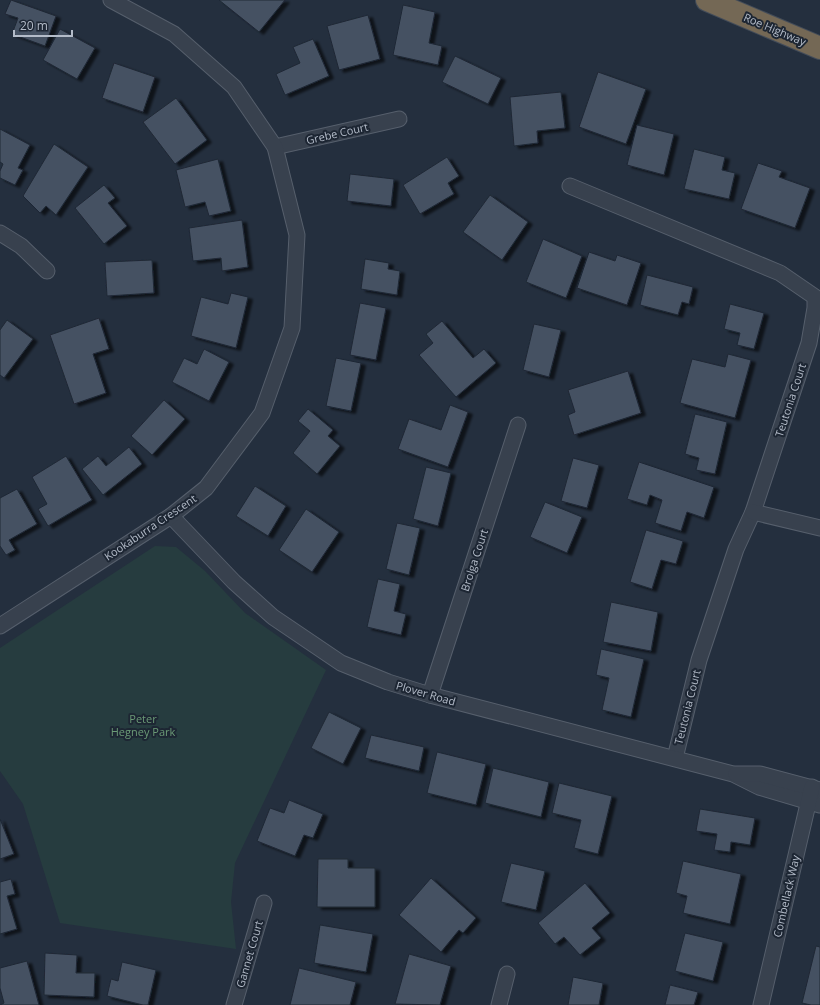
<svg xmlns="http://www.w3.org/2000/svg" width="820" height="1005" font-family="'Open Sans',sans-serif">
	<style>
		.green { fill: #263c3f }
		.building { fill: #455162; stroke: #1f2835; filter: url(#shadow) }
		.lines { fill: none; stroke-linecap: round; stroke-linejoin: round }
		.minor-casing { stroke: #565f6c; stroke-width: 17 }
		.motorway-casing { stroke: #434c59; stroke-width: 24 }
		.minor { stroke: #38414e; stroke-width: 15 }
		.motorway { stroke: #746855; stroke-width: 22 }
		.labels { text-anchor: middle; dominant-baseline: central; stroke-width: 4; stroke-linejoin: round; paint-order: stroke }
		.street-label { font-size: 11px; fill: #b4bcc9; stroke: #1d2633 }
		.park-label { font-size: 11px; fill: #6b9a76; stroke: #1d2633 }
	</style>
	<defs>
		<filter id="shadow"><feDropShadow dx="4.5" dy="2.5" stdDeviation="1" flood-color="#0009"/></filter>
	</defs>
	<rect width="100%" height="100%" fill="#242f3e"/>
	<polygon class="green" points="155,546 176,547 205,571 245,613 326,670 235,863 231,902 236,949 60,923 23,804 0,771 0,648"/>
	<g class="building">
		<polygon points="11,0 56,16 45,46 12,34 18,18 5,14"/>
		<polygon points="219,0 285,0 259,32"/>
		<polygon points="403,5 435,12 429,43 442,46 438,65 393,55"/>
		<polygon points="368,15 380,59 339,70 327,26"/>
		<polygon points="60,29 95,48 77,79 43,60"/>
		<polygon points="313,39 329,76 285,95 276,74 300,63 293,47"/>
		<polygon points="455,56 501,78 488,104 442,82"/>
		<polygon points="114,63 155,77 143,112 102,98"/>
		<polygon points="598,72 646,89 626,144 579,127"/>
		<polygon points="561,92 565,128 537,131 538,143 514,146 510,97"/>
		<polygon points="176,98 207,140 175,164 143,122"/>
		<polygon points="637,125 674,134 664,175 627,165"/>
		<polygon points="0,129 30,145 18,168 23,170 15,185 0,178 0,171 3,164 0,162"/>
		<polygon points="54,144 88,167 56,215 46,206 40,213 23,196"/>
		<polygon points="694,149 725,157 722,170 735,173 729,199 684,189"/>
		<polygon points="447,157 459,176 448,183 454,194 420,214 403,185"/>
		<polygon points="218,159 231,211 209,216 205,202 185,207 176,170"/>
		<polygon points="758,163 782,171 779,177 810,188 795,228 741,209"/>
		<polygon points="350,174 394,179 391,206 347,201"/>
		<polygon points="104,185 115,198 108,203 127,226 104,244 75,208"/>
		<polygon points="490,195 528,222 502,260 463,232"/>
		<polygon points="242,220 248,267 222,271 221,258 193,261 189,228"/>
		<polygon points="543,239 582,256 566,298 526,282"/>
		<polygon points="589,252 615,261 617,255 641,263 627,305 577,288"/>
		<polygon points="365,259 389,263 388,269 400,271 397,295 361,289"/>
		<polygon points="152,260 154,293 107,296 105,262"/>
		<polygon points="647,275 693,287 689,304 682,302 678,315 640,305"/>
		<polygon points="231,293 248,297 236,348 191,336 201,297 228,304"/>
		<polygon points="360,303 386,308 376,360 350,355"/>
		<polygon points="730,304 764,313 754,349 737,345 740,333 724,329"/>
		<polygon points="99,318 109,349 93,354 106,393 74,404 50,335"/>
		<polygon points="7,320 33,339 4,378 0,375 0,330"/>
		<polygon points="442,321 473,358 484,349 496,363 456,397 419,355 433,343 426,334"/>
		<polygon points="534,324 561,330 549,377 523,370"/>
		<polygon points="204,349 229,362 209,401 172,382 184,358 197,364"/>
		<polygon points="728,354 751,360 735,418 680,403 692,359 725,367"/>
		<polygon points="336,358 361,363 351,411 326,406"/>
		<polygon points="628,371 641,413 574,435 568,415 575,412 568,390"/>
		<polygon points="164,400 185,419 152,455 131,436"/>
		<polygon points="450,405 468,412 448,467 398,449 409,419 441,430"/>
		<polygon points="308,409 333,430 328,436 340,446 317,474 293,453 310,431 298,421"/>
		<polygon points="695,414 727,422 715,474 696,470 699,458 685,454"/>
		<polygon points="129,447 142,464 103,495 82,469 98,456 106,466"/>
		<polygon points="66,456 92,500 48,526 38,509 47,504 32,477"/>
		<polygon points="573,458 599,465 587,508 561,501"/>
		<polygon points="639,462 714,487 704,518 687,512 681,531 655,523 662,500 650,495 647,505 627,499"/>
		<polygon points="426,467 451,473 438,526 413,519"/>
		<polygon points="255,486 286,506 268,536 236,516"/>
		<polygon points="17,489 37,524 9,540 15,550 6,555 0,546 0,498"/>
		<polygon points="545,502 582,517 567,553 530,537"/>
		<polygon points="306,509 339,532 312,572 279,550"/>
		<polygon points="397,523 420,528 409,575 386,569"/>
		<polygon points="646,530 683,541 676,564 661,560 652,589 630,582"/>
		<polygon points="378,579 400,584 394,611 406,614 401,635 367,627"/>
		<polygon points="611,602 658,612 651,651 603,642"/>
		<polygon points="601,649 644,659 631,717 602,710 609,678 596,675"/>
		<polygon points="329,712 361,728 343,764 311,748"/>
		<polygon points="371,735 424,747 419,771 365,758"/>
		<polygon points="437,752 486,764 476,805 427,793"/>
		<polygon points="493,768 549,782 541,817 485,803"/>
		<polygon points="559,783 612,796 598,854 574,848 581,820 552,813"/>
		<polygon points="289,800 323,814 313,838 304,835 295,856 257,841 270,808 284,813"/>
		<polygon points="700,809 755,818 750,845 731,842 730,852 714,850 717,834 696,831"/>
		<polygon points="0,819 14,854 0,859"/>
		<polygon points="318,859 348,859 348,868 375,868 375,907 317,907"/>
		<polygon points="683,861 741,874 730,924 683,913 687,896 676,893"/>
		<polygon points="511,863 545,871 536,910 501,902"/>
		<polygon points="431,878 476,918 463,933 459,930 441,952 399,915"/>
		<polygon points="11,879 15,894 7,896 17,929 0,934 0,882"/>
		<polygon points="585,883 610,913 592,928 601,938 580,955 564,937 555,944 538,923"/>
		<polygon points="320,925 373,934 366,972 314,963"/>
		<polygon points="685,933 723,942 713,981 675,971"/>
		<polygon points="816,946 820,947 820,1005 811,1005 802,1003"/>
		<polygon points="45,953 77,955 76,973 95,973 94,997 44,995"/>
		<polygon points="409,954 451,966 440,1005 395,1004"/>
		<polygon points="27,961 39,1005 0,1005 4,1003 0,988 0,968"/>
		<polygon points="122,962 156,970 148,1005 143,1005 107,996 111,979 118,981"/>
		<polygon points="299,968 356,982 350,1005 290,1005"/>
		<polygon points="573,977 603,983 599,1005 568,1005"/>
		<polygon points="670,985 698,992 694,1005 665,1005"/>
	</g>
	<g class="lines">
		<defs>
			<g id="minor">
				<polyline points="275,147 399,119"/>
				<polyline points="570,186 780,273 815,297 815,308 809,343 753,512 736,549 699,660 675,758"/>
				<polyline points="0,233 21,246 47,271"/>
				<polyline points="753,512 820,528"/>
				<polyline points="171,516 234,582 273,617 341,663 388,682 430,695 733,774 759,787 820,805"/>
				<polyline points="0,626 171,516 206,488 262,413 292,328 297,235 275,147 234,87 174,34 111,0"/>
				<polyline points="430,695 518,425"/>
				<polyline points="736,774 760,774 820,790"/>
				<polyline points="234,1005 264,903"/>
				<polyline points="499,1005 507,974"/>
				<polyline points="761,1005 812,787"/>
			</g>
			<polyline id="motorway" points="707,0 820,48"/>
		</defs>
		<use href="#minor" class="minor-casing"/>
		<use href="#motorway" class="motorway-casing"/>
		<use href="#minor" class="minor"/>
		<use href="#motorway" class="motorway"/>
	</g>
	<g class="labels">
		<g class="street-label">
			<text transform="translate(775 29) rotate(23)">Roe Highway</text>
			<text transform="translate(337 133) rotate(-13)">Grebe Court</text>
			<text transform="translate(790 400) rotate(-72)">Teutonia Court</text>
			<text transform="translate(150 527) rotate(-34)">Kookaburra Crescent</text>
			<text transform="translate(474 560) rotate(-72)">Brolga Court</text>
			<text transform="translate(426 693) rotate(16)">Plover Road</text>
			<text transform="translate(687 707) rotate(-76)">Teutonia Court</text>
			<text transform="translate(786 896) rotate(-77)">Combellack Way</text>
			<text transform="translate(249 954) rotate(-74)">Gannet Court</text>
		</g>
		<g class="park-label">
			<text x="143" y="718">Peter<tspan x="143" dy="13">Hegney Park</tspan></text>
		</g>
	</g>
	<path d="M14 30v6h58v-6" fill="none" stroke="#b4bcc9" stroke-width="2"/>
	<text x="20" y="30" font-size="12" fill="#b4bcc9" stroke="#1d2633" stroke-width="3" paint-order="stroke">20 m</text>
</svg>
